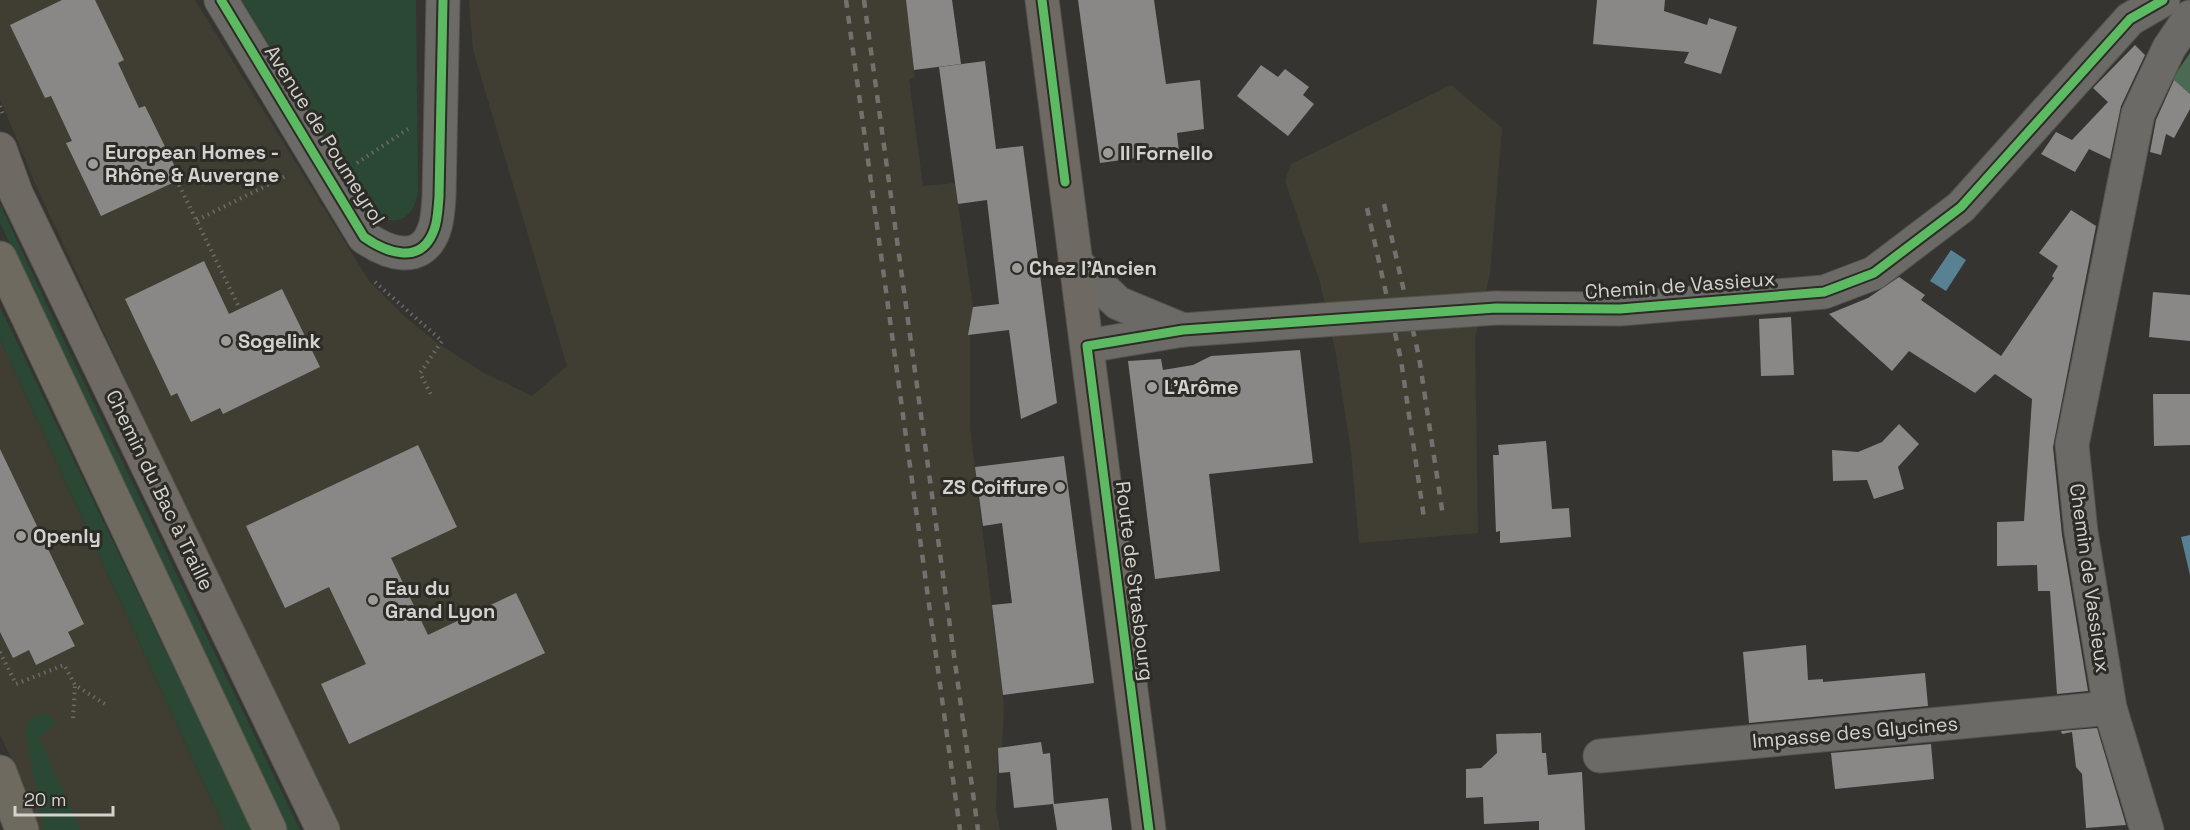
<svg xmlns="http://www.w3.org/2000/svg" width="2190" height="830" font-family="'Space Grotesk',sans-serif">
	<style>
		.built { fill: #403e33 }
		.green { fill: #2a4833 }
		.forest { fill: #4b6a53 }
		.water { fill: #588293 }
		.building { fill: #8a8886 }
		.lines { fill: none; stroke-linecap: round; stroke-linejoin: round }
		.minor-casing { stroke: #54534f; stroke-width: 35 }
		.major-casing { stroke: #54534f; stroke-width: 35 }
		.highway-casing { stroke: #54534f; stroke-width: 35 }
		.path { stroke: #6b6b68; stroke-width: 4; stroke-dasharray: 1.5 4.5; stroke-linecap: butt }
		.minor { stroke: #6b6a67; stroke-width: 33 }
		.major { stroke: #6e6a63; stroke-width: 33 }
		.highway { stroke: #6f6a60; stroke-width: 33 }
		.rail { stroke: #72716f; stroke-width: 4.5; stroke-dasharray: 8 8; stroke-linecap: butt }
		.minor-bridge-casing { stroke: #54534f; stroke-width: 35; stroke-linecap: butt }
		.minor-bridge { stroke: #6b6a67; stroke-width: 33 }
		.cycleway-casing { stroke: #2c2b25; stroke-width: 13 }
		.cycleway { stroke: #5cba63; stroke-width: 9 }
		.poi-dot { fill: #9c9b97; stroke: #2c2b25; stroke-width: 2 }
		.labels { text-anchor: middle; dominant-baseline: central; stroke-width: 6; stroke-linejoin: round; paint-order: stroke }
		.street-label { font-size: 20px; fill: #d3d2ce; stroke: #2c2b25 }
		.poi-label { font-size: 20px; font-weight: bold; fill: #d3d2ce; stroke: #2c2b25; text-anchor: start }
	</style>
	<rect width="100%" height="100%" fill="#353430"/>
	<g class="built">
		<polygon points="0,0 195,0 369,281 403,315 437,343 484,373 532,396 567,366 473,50 469,0 906,0 915,77 909,79 923,186 955,183 973,307 970,325 970,428 1004,707 1002,748 998,749 996,810 1000,830 341,830 167,469 34,181 0,99"/>
		<polygon points="1451,85 1502,128 1490,274 1475,338 1478,533 1359,543 1351,451 1335,349 1320,282 1285,181 1291,164"/>
		<polygon points="0,339 225,830 40,830 24,785 0,735"/>
	</g>
	<g class="green">
		<path d="M242,0H416L418,191C414,225 388,228 365,208Z"/>
		<polygon points="0,204 55,322 300,830 286,830 0,223"/>
		<polygon points="0,307 252,830 225,830 0,339"/>
		<polygon points="44,713 53,717 56,723 39,738 81,830 44,830 25,730 30,718"/>
	</g>
	<polygon class="forest" points="2190,53 2190,94 2172,79"/>
	<g class="water">
		<polygon points="1951,250 1966,260 1946,291 1930,281"/>
		<polygon points="2190,535 2190,575 2181,537"/>
	</g>
	<g class="building">
		<polygon points="62,0 95,0 124,60 118,63 139,108 145,106 181,179 101,216 66,143 72,141 51,96 45,98 10,25"/>
		<polygon points="906,0 952,0 961,64 914,70"/>
		<polygon points="1078,0 1154,0 1166,84 1200,80 1204,129 1177,133 1179,152 1100,163"/>
		<polygon points="1597,0 1665,0 1664,11 1707,25 1709,18 1737,27 1721,74 1684,63 1689,52 1593,44"/>
		<polygon points="2135,45 2145,55 2121,106 2110,159 2089,149 2075,172 2041,154 2056,132 2072,140 2108,102 2093,88"/>
		<polygon points="985,61 996,149 1023,146 1057,403 1021,419 1009,330 968,335 973,307 999,304 987,200 958,204 939,67"/>
		<polygon points="1261,65 1278,77 1285,69 1309,87 1303,95 1314,104 1288,136 1237,96"/>
		<polygon points="2174,80 2190,94 2190,109 2174,138 2166,134 2161,155 2150,152 2156,120"/>
		<polygon points="2071,210 2096,226 2053,447 2062,535 2088,691 2057,694 2050,591 2038,591 2037,565 1997,566 1997,522 2024,521 2032,399 1995,374 1975,393 1909,351 1892,371 1829,314 1868,298 1899,277 1925,295 1921,300 2001,356 2054,278 2052,276 2058,266 2039,253"/>
		<polygon points="204,261 229,314 282,289 320,367 223,414 220,408 191,422 177,393 171,396 125,299"/>
		<polygon points="2153,292 2190,295 2190,341 2149,337"/>
		<polygon points="1791,317 1794,375 1761,376 1759,319"/>
		<polygon points="1300,350 1313,463 1209,474 1220,571 1155,579 1128,361 1161,359 1163,370 1193,365 1211,356"/>
		<polygon points="2153,394 2190,394 2190,445 2154,446"/>
		<polygon points="1899,424 1919,444 1898,467 1904,489 1874,499 1867,480 1833,481 1832,450 1858,452 1882,442"/>
		<polygon points="1546,441 1552,509 1569,508 1571,537 1500,543 1500,531 1496,532 1493,455 1499,455 1498,445"/>
		<polygon points="418,445 457,527 391,558 428,635 516,593 545,653 349,744 321,684 366,664 329,587 285,608 246,526"/>
		<polygon points="0,449 84,624 68,632 75,646 36,665 29,650 13,658 0,632"/>
		<polygon points="1064,456 1094,683 1003,695 992,605 1012,603 1002,523 983,526 975,467"/>
		<polygon points="1806,645 1808,680 1823,679 1823,682 1925,673 1928,706 1749,723 1743,652"/>
		<polygon points="2097,728 2126,825 2086,828 2082,774 2076,767 2072,732 2062,734 2061,731"/>
		<polygon points="1541,733 1542,753 1546,753 1548,775 1582,772 1585,830 1539,830 1539,821 1484,824 1483,797 1466,798 1466,769 1481,768 1497,753 1496,734"/>
		<polygon points="1041,742 1043,754 1050,753 1054,804 1108,798 1112,830 1057,830 1053,804 1014,808 1010,772 999,773 998,748"/>
		<polygon points="1931,744 1934,779 1835,789 1831,753"/>
	</g>
	<g class="lines">
		<defs>
			<g id="minor">
				<path d="M221,0L364,237C387,253 421,266 434,230C438,220 438,207 439,197L443,0"/>
				<polyline points="1075,262 1118,303 1183,330"/>
				<polyline points="1496,308 1620,309 1824,292 1874,273 1961,207 2130,19 2163,0"/>
				<polyline points="1087,346 1183,330 1322,320"/>
				<polyline points="1600,756 2110,708"/>
				<polyline points="2147,830 2110,708 2081,532 2072,445 2138,114 2169,48 2190,17"/>
			</g>
			<g id="major">
				<polyline points="1042,0 1149,830"/>
				<polyline points="0,149 16,193 323,830"/>
			</g>
			<g id="highway">
				<polyline points="0,258 270,830"/>
				<polyline points="0,772 22,830"/>
			</g>
		</defs>
		<use href="#minor" class="minor-casing"/>
		<use href="#major" class="major-casing"/>
		<use href="#highway" class="highway-casing"/>
		<g class="path">
			<polyline points="0,106 4,117"/>
			<polyline points="357,163 408,129"/>
			<polyline points="179,185 240,309"/>
			<polyline points="197,220 288,175"/>
			<polyline points="375,282 442,341 420,373 431,395"/>
			<polyline points="0,652 16,684 64,665 75,685 105,704"/>
			<polyline points="73,718 75,685"/>
		</g>
		<use href="#minor" class="minor"/>
		<use href="#major" class="major"/>
		<use href="#highway" class="highway"/>
		<g class="rail">
			<polyline points="846,0 960,830"/>
			<polyline points="864,0 978,830"/>
			<polyline points="1384,204 1419,357 1443,516"/>
			<polyline points="1367,208 1401,360 1424,518"/>
		</g>
		<defs>
			<polyline id="minor-bridge" points="1322,320 1496,308"/>
		</defs>
		<use href="#minor-bridge" class="minor-bridge-casing"/>
		<use href="#minor-bridge" class="minor-bridge"/>
		<defs>
			<g id="cycleway">
				<path d="M221,0L364,237C387,253 421,266 434,230C438,220 438,207 439,197L443,0"/>
				<polyline points="1042,0 1065,182"/>
				<polyline points="1149,830 1087,346 1183,330 1496,308 1620,309 1824,292 1874,273 1961,207 2130,19 2163,0"/>
			</g>
		</defs>
		<use href="#cycleway" class="cycleway-casing"/>
		<use href="#cycleway" class="cycleway"/>
	</g>
	<g class="poi-dot">
		<circle cx="1108" cy="153" r="6"/>
		<circle cx="93" cy="164" r="6"/>
		<circle cx="1017" cy="268" r="6"/>
		<circle cx="226" cy="341" r="6"/>
		<circle cx="1152" cy="387" r="6"/>
		<circle cx="1060" cy="487" r="6"/>
		<circle cx="21" cy="536" r="6"/>
		<circle cx="373" cy="600" r="6"/>
	</g>
	<g class="labels">
		<g class="street-label">
			<text transform="translate(325 135) rotate(58)">Avenue de Poumeyrol</text>
			<text transform="translate(1680 285) rotate(-4)">Chemin de Vassieux</text>
			<text transform="translate(160 490) rotate(64)">Chemin du Bac à Traille</text>
			<text transform="translate(2090 578) rotate(82)">Chemin de Vassieux</text>
			<text transform="translate(1135 581) rotate(83)">Route de Strasbourg</text>
			<text transform="translate(1855 732) rotate(-5)">Impasse des Glycines</text>
		</g>
		<g class="poi-label">
			<text x="105" y="152">European Homes -<tspan x="105" dy="23">Rhône &amp; Auvergne</tspan></text>
			<text x="1120" y="153">Il Fornello</text>
			<text x="1029" y="268">Chez l'Ancien</text>
			<text x="238" y="341">Sogelink</text>
			<text x="1164" y="387">L'Arôme</text>
			<text x="1048" y="487" text-anchor="end">ZS Coiffure</text>
			<text x="33" y="536">Openly</text>
			<text x="385" y="588">Eau du<tspan x="385" dy="23">Grand Lyon</tspan></text>
		</g>
	</g>
	<path d="M15 806v9h98v-9" fill="none" stroke="#d3d2ce" stroke-width="3"/>
	<text x="24" y="806" font-size="18" fill="#d3d2ce" stroke="#2c2b25" stroke-width="4.5" paint-order="stroke">20 m</text>
</svg>
